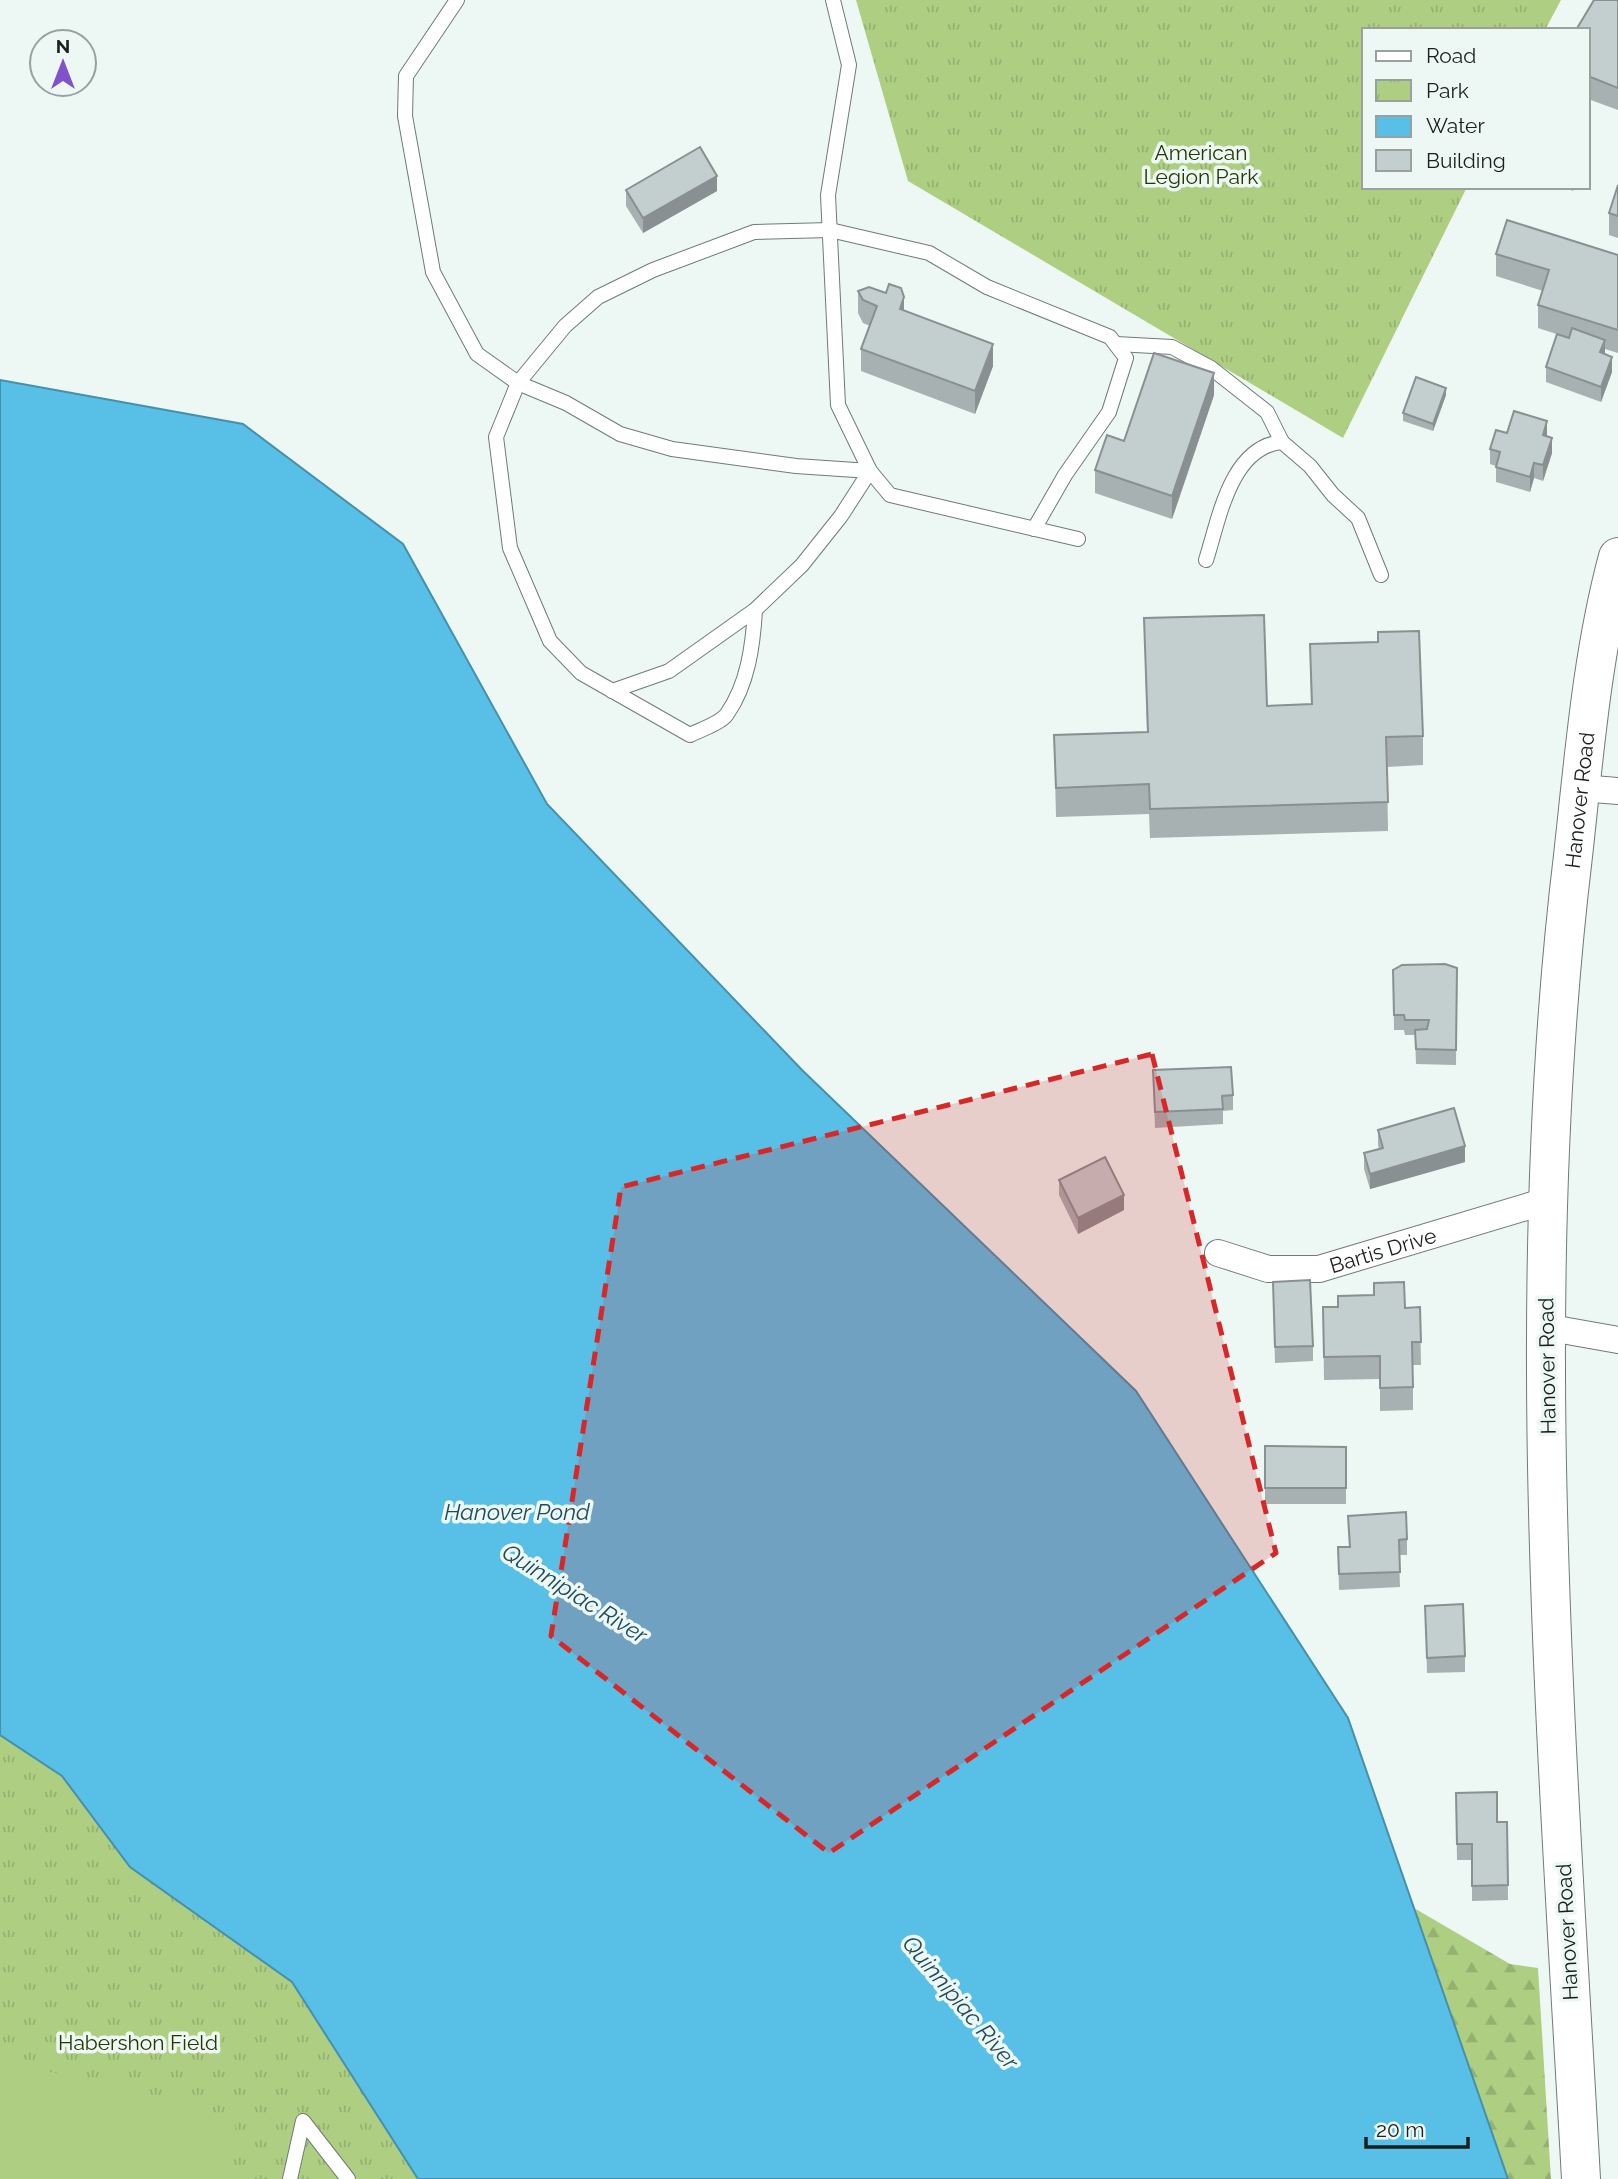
<svg xmlns="http://www.w3.org/2000/svg" width="1618" height="2179" font-family="Raleway,sans-serif">
	<style>
		.forest { fill: url(#forest-firs) }
		.park { fill: url(#park-tufts) }
		.pitch { fill: #aecf82 }
		.water { fill: #58c0e7; stroke: #4690ab; stroke-width: 2 }
		.lines { fill: none; stroke-linecap: round; stroke-linejoin: round }
		.lane-casing { stroke: #717a77; stroke-width: 16 }
		.street-casing { stroke: #717a77; stroke-width: 28 }
		.secondary-casing { stroke: #717a77; stroke-width: 40 }
		.lane { stroke: #fff; stroke-width: 14 }
		.street { stroke: #fff; stroke-width: 26 }
		.secondary { stroke: #fff; stroke-width: 38 }
		.wall { fill: #a8b1b2 }
		.shaded-wall { fill: #889091 }
		.building { fill: #c3cecf; stroke: #889091; stroke-width: 2 }
		.marked { fill: #d62828; fill-opacity: 0.2; stroke: #d62828; stroke-width: 5; stroke-dasharray: 14 9; stroke-linejoin: round }
		.labels { text-anchor: middle; dominant-baseline: central; stroke-width: 7; stroke-linejoin: round; paint-order: stroke }
		.park-label { font-size: 21px; fill: #253800; stroke: #edf8f4 }
		.street-label { font-size: 21px; fill: #1b1f1e; stroke: #edf8f4 }
		.water-label { font-size: 23px; font-style: italic; fill: #1f4c5c; stroke: #edf8f4 }
	</style>
	<defs>
		<pattern id="forest-firs" width="22" height="20" patternUnits="userSpaceOnUse" patternTransform="scale(1.75)"><rect width="22" height="20" fill="#aecf82"/><path d="M5 1l3.5 6h-7zM16 11l3.5 6h-7z" fill="#95b170"/></pattern>
		<pattern id="park-tufts" width="24" height="20" patternUnits="userSpaceOnUse" patternTransform="scale(1.75)"><rect width="24" height="20" fill="#aecf82"/><path d="M3 7l-1-3M5 7V3M7 7l1-3M15 17l-1-3M17 17v-4M19 17l1-3" fill="none" stroke="#95b170"/></pattern>
	</defs>
	<rect width="100%" height="100%" fill="#edf8f4"/>
	<polygon class="forest" points="1414,1908 1510,1964 1538,1968 1551,2179 1508,2179"/>
	<g class="park">
		<polygon points="856,0 1561,0 1545,30 1364,30 1364,187 1467,187 1343,438 908,181"/>
		<polygon points="0,1735 62,1776 130,1867 292,1982 418,2179 0,2179"/>
	</g>
	<path class="pitch" d="M0,2067C82,2070 159,2099 236,2126L225,2179H0Z"/>
	<polygon class="water" points="0,380 243,424 403,544 547,804 802,1070 1136,1391 1348,1718 1508,2179 418,2179 292,1982 130,1867 62,1776 0,1735"/>
	<g class="lines">
		<defs>
			<g id="lane">
				<polyline points="457,0 406,76 405,116 433,272 477,354 518,383 566,403 620,434 672,449 796,466 870,471 841,516 802,565 755,610 669,671 612,691"/>
				<polyline points="833,0 849,65 828,195 838,405 870,471 890,495 1078,539"/>
				<polyline points="1116,344 1172,347 1211,368 1267,412 1282,442"/>
				<path d="M1206,560C1219,520 1230,447 1282,442L1310,466L1333,495L1358,518L1381,575"/>
				<path d="M755,610C753,645 748,684 727,714C721,723 700,730 690,735L581,673L550,641L510,548L496,437L518,383L565,326L598,297L653,270L754,232L830,230L929,253L987,287L1110,337L1126,358L1109,412L1065,475L1034,529"/>
				<polyline points="290,2179 303,2121 348,2179"/>
			</g>
			<g id="street">
				<polyline points="1581,788 1618,791"/>
				<path id="s1" d="M1218,1253L1268,1269H1319L1546,1201"/>
				<polyline points="1545,1327 1618,1340"/>
			</g>
			<g id="secondary">
				<path id="s2" d="M1581,2179C1557,1740 1520,1294 1573,856C1584,757 1592,653 1618,557"/>
			</g>
		</defs>
		<use href="#lane" class="lane-casing"/>
		<use href="#street" class="street-casing"/>
		<use href="#secondary" class="secondary-casing"/>
		<use href="#lane" class="lane"/>
		<use href="#street" class="street"/>
		<use href="#secondary" class="secondary"/>
	</g>
	<g class="wall">
		<polygon points="1618,0 1618,110 1588,99 1588,30"/>
		<polygon points="1618,185 1618,238 1609,235 1609,213"/>
		<polygon points="1564,187 1575,187 1573,191"/>
		<polygon points="626,190 717,191 643,233 626,206"/>
		<polygon points="1496,254 1618,255 1618,353 1605,349 1605,354 1612,372 1601,402 1546,382 1546,367 1569,338 1538,328 1538,305 1543,291 1496,276"/>
		<polygon points="858,291 904,311 993,366 975,414 861,371 861,349 870,326 863,323 858,313"/>
		<polygon points="1214,395 1172,519 1095,493 1095,470"/>
		<polygon points="1446,395 1433,431 1403,421 1403,413"/>
		<polygon points="1507,433 1547,436 1552,453 1543,481 1534,478 1530,492 1496,482 1496,466 1490,464 1490,449"/>
		<polygon points="1144,618 1267,706 1311,704 1310,644 1423,736 1423,765 1387,767 1388,831 1150,838 1149,814 1056,817 1054,735 1147,732"/>
		<polygon points="1457,968 1456,1065 1416,1064 1415,1035 1405,1035 1404,1030 1394,1030 1393,970"/>
		<polygon points="1153,1070 1233,1095 1233,1110 1223,1111 1223,1124 1155,1128"/>
		<polygon points="1378,1130 1465,1162 1370,1189 1364,1169 1364,1153 1379,1149 1378,1145"/>
		<polygon points="1059,1180 1124,1210 1078,1234 1059,1195"/>
		<polygon points="1273,1282 1313,1346 1313,1361 1275,1363"/>
		<polygon points="1323,1307 1420,1307 1421,1365 1413,1365 1413,1410 1380,1411 1380,1379 1324,1380"/>
		<polygon points="1265,1446 1346,1447 1346,1504 1265,1504"/>
		<polygon points="1348,1516 1407,1539 1407,1555 1399,1555 1400,1587 1339,1590 1338,1547 1349,1547"/>
		<polygon points="1425,1606 1465,1656 1465,1672 1427,1673"/>
		<polygon points="1456,1793 1497,1822 1507,1822 1508,1900 1472,1901 1472,1860 1457,1860"/>
	</g>
	<g class="shaded-wall">
		<polygon points="717,176 717,191 643,233 643,218"/>
		<polygon points="904,297 904,319 900,309"/>
		<polygon points="1605,340 1605,356 1600,352"/>
		<polygon points="993,344 993,366 975,414 975,391"/>
		<polygon points="1612,357 1612,372 1601,402 1601,387"/>
		<polygon points="1214,373 1214,395 1172,519 1172,496"/>
		<polygon points="1446,388 1446,395 1433,431 1433,424"/>
		<polygon points="1547,421 1547,437 1543,435"/>
		<polygon points="1552,438 1552,453 1543,481 1543,465"/>
		<polygon points="1534,463 1534,478 1530,492 1530,477"/>
		<polygon points="1465,1146 1465,1162 1370,1189 1370,1174"/>
		<polygon points="1124,1195 1124,1210 1078,1234 1078,1218"/>
	</g>
	<g class="building">
		<polygon points="1594,0 1618,0 1618,88 1588,76 1588,30 1576,30"/>
		<polygon points="700,147 717,176 643,218 626,190"/>
		<polygon points="1618,185 1618,216 1609,213"/>
		<polygon points="1507,220 1618,255 1618,330 1538,305 1549,270 1496,254"/>
		<polygon points="889,284 901,288 904,297 900,309 993,344 975,391 861,349 877,306 863,300 858,291 869,287 886,293"/>
		<polygon points="1572,328 1605,340 1600,352 1612,357 1601,387 1546,367 1557,334 1569,338"/>
		<polygon points="1154,353 1214,373 1172,496 1095,470 1107,435 1124,441"/>
		<polygon points="1416,377 1446,388 1433,424 1403,413"/>
		<polygon points="1514,411 1547,421 1543,435 1552,438 1543,465 1534,463 1530,477 1496,467 1500,452 1490,449 1496,430 1507,433"/>
		<polygon points="1264,615 1267,706 1312,704 1310,644 1378,642 1378,632 1419,631 1423,736 1386,737 1388,802 1150,809 1149,784 1056,788 1054,735 1148,732 1144,618"/>
		<polygon points="1445,964 1457,968 1456,1050 1416,1049 1415,1030 1427,1029 1429,1020 1405,1020 1404,1015 1394,1015 1393,970 1402,965"/>
		<polygon points="1231,1067 1233,1095 1222,1096 1223,1109 1155,1112 1153,1070"/>
		<polygon points="1454,1108 1465,1146 1370,1174 1364,1153 1383,1148 1378,1130"/>
		<polygon points="1105,1157 1124,1195 1078,1218 1059,1180"/>
		<polygon points="1310,1280 1313,1346 1275,1347 1273,1282"/>
		<polygon points="1404,1282 1405,1308 1420,1307 1421,1342 1412,1342 1413,1387 1380,1388 1380,1356 1324,1357 1323,1307 1338,1307 1338,1296 1374,1295 1374,1283"/>
		<polygon points="1265,1446 1346,1447 1346,1488 1265,1488"/>
		<polygon points="1406,1512 1407,1539 1399,1540 1400,1572 1339,1574 1338,1547 1350,1547 1348,1516"/>
		<polygon points="1463,1604 1465,1656 1427,1658 1425,1606"/>
		<polygon points="1497,1792 1497,1822 1507,1822 1508,1885 1472,1886 1472,1844 1457,1844 1456,1793"/>
	</g>
	<path class="marked" d="M1152,1054L1276,1553L829,1853L551,1636L621,1187Z"/>
	<g class="labels">
		<g class="park-label">
			<text x="1201" y="152">American<tspan x="1201" dy="24">Legion Park</tspan></text>
			<text x="138" y="2042">Habershon Field</text>
		</g>
		<g class="street-label">
			<text stroke="none"><textPath href="#s2" startOffset="1381">Hanover Road</textPath></text>
			<text stroke="none"><textPath href="#s1" startOffset="170">Bartis Drive</textPath></text>
			<text transform="translate(1547 1366) rotate(-91)">Hanover Road</text>
			<text transform="translate(1567 1932) rotate(-93)">Hanover Road</text>
		</g>
		<g class="water-label">
			<text x="517" y="1511">Hanover Pond</text>
			<text transform="translate(575 1593) rotate(32)">Quinnipiac River</text>
			<text transform="translate(961 2002) rotate(50)">Quinnipiac River</text>
		</g>
	</g>
	<rect x="1362" y="28" width="228" height="161" fill="#edf8f4" stroke="#99a19e" stroke-width="2"/>
	<rect x="1376" y="51" width="35" height="10" fill="#ffffff" stroke="#99a19e" stroke-width="2"/>
	<text x="1426" y="63" font-size="21" fill="#1b1f1e">Road</text>
	<rect x="1376" y="80" width="35" height="21" fill="url(#park-tufts)" stroke="#99a19e" stroke-width="2"/>
	<text x="1426" y="98" font-size="21" fill="#1b1f1e">Park</text>
	<rect x="1376" y="116" width="35" height="21" fill="#58c0e7" stroke="#99a19e" stroke-width="2"/>
	<text x="1426" y="133" font-size="21" fill="#1b1f1e">Water</text>
	<rect x="1376" y="150" width="35" height="21" fill="#c3cecf" stroke="#99a19e" stroke-width="2"/>
	<text x="1426" y="168" font-size="21" fill="#1b1f1e">Building</text>
	<g transform="translate(63 63)"><circle r="33" fill="#edf8f4" stroke="#99a19e" stroke-width="2"/>
	<path d="M0-5L12 26L0 18L-12 26Z" fill="#8252cb"/>
	<text y="-10" font-size="19" font-weight="bold" text-anchor="middle" fill="#1b1f1e">N</text>
	</g>
	<path d="M1366 2137v10h102v-10" fill="none" stroke="#1b1f1e" stroke-width="3.5"/>
	<text x="1376" y="2137" font-size="21" fill="#1b1f1e" stroke="#edf8f4" stroke-width="5" paint-order="stroke">20 m</text>
</svg>
